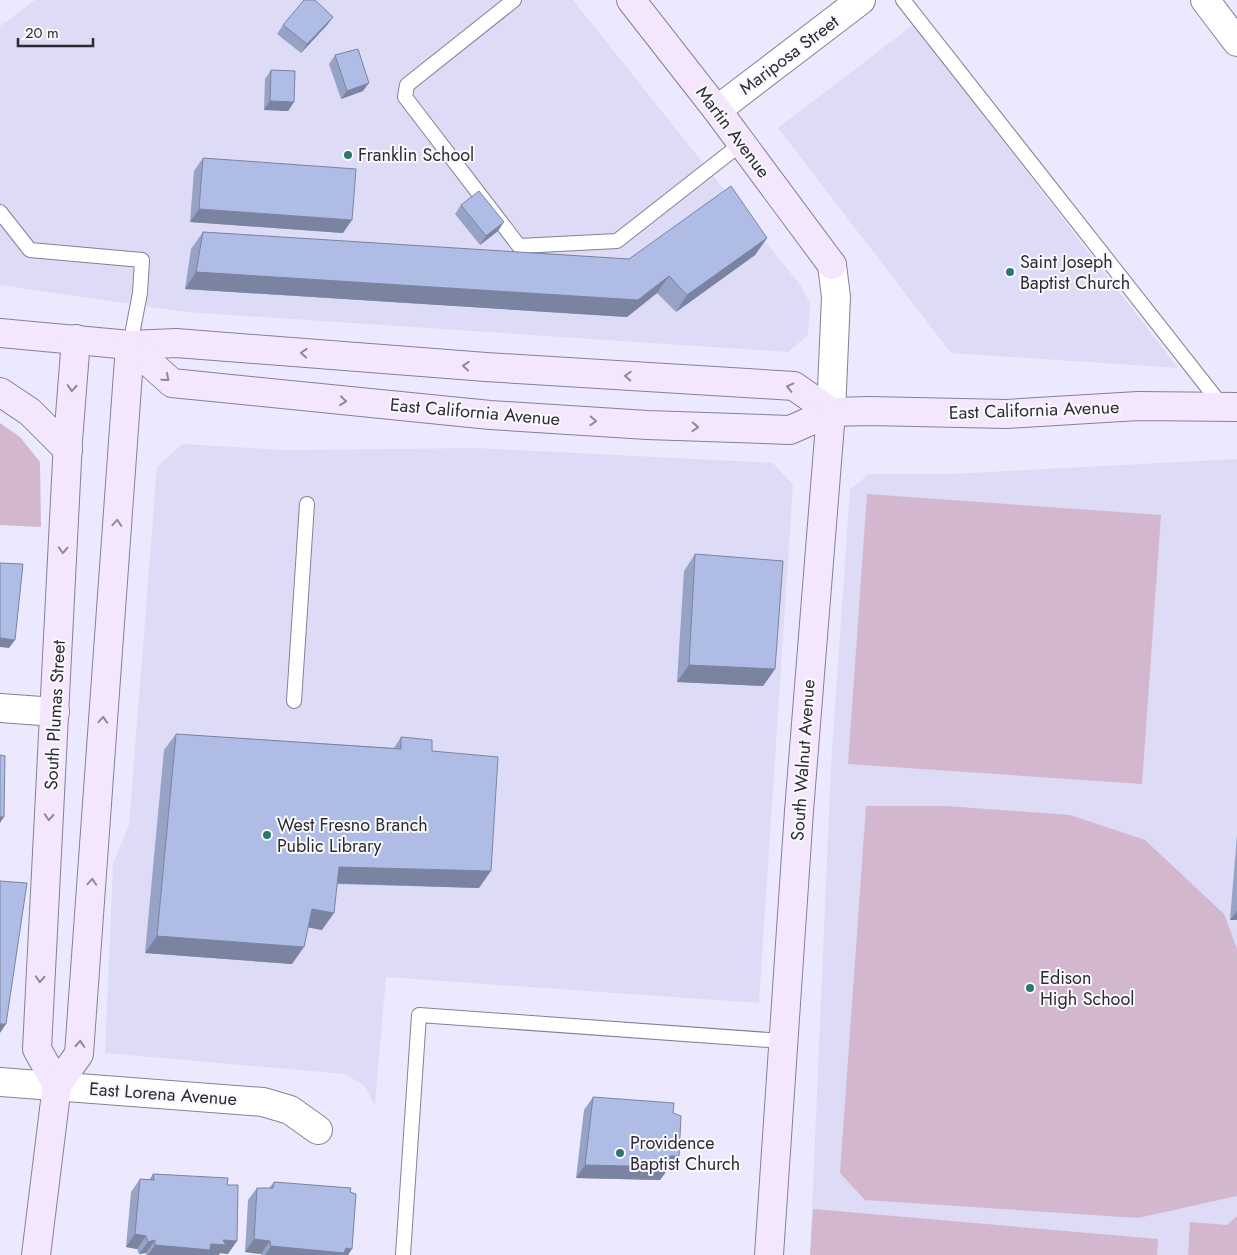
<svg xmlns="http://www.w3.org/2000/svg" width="1237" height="1255" font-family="Jost,sans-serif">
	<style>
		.built { fill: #dedbf6 }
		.green { fill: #d3b7ce }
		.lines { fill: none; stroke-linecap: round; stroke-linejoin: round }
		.lane-casing { stroke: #848194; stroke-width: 16 }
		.street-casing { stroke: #848194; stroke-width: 30 }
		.secondary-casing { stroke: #848194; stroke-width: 30 }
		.lane { stroke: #fff; stroke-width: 14 }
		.street { stroke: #fff; stroke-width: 28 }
		.secondary { stroke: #f4e6fd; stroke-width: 28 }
		.wall { fill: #96a2c6 }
		.shaded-wall { fill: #7a84a1 }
		.building { fill: #aebce6; stroke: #7a84a1 }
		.oneway { stroke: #908898 }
		.poi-dot { fill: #2c7571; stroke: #f9f9fd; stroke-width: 2 }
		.labels { text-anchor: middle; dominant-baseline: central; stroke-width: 4; stroke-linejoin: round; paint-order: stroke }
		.street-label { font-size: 18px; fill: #2b2b32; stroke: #f9f9fd }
		.poi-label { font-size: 18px; fill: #2b2b32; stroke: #f9f9fd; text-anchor: start }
	</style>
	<rect width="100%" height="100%" fill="#ece9ff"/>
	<g class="built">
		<polygon points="35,0 573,0 801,286 810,303 808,335 788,352 186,312 0,285 0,26"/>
		<polygon points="914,24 979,110 1178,368 951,353 778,128"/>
		<polygon points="182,444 284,450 477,448 773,463 793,485 759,1003 386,977 375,1105 364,1085 344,1074 105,1053 113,864 129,825 157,467"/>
		<polygon points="1237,459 1237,1255 810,1255 831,766 850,489 869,474 950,474"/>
	</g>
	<g class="green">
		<polygon points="0,423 20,437 40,462 41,527 0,525"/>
		<polygon points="867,494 1161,515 1142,784 848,764"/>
		<polygon points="866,806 945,806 1070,815 1145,840 1224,914 1237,949 1237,1196 1138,1218 865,1200 840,1173"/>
		<polygon points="813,1209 1158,1239 1157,1255 810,1255"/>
		<polygon points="1237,1216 1237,1255 1188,1255 1190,1222 1227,1225"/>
	</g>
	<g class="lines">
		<defs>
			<g id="lane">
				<polyline points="514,0 407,85 405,97 519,246 617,241 742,143"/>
				<polyline points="903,0 1223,407"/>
				<polyline points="0,212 30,250 142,260 140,293 130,345"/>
				<polyline points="294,701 307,504"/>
				<polyline points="403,1255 419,1015 783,1041"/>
			</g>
			<g id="street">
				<polyline points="1205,0 1237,42"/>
				<polyline points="717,110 861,0"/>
				<polyline points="831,412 836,297 832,265"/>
				<polyline points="0,708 55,712"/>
				<polyline points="0,1082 263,1102 290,1110 318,1130"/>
			</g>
			<g id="secondary">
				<polyline points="631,0 717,110 832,265"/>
				<polyline points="0,333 130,345 176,343 486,367 794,386 831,412"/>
				<polyline points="130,345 172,383 490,415 647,425 790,430 831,412 870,411 1006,414 1138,406 1237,407"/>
				<polyline points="0,392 30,412 68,450"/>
				<polyline points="57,1085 37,1049 68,441 76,339"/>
				<polyline points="36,1255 57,1085 79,1054 130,345"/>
				<polyline points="769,1255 799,811 831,412"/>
			</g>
		</defs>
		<use href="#lane" class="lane-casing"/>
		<use href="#street" class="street-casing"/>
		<use href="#secondary" class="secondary-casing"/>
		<use href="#lane" class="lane"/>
		<use href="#street" class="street"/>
		<use href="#secondary" class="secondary"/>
	</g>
	<g class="wall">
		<polygon points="333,17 327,25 301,53 277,34 283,25"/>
		<polygon points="335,55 363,91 341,99 329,64"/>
		<polygon points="271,70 294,102 288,111 264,110 265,79"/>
		<polygon points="203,158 343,233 190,222 194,171"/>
		<polygon points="461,205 498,231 480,245 455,214"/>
		<polygon points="203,232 629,259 767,238 755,255 676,312 657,293 627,317 185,289 191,249"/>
		<polygon points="695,554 775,669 763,686 677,682 684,571"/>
		<polygon points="176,734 394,748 401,737 432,751 479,888 337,884 322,930 308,927 292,964 145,953 164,750"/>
		<polygon points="1237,835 1237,920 1230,920"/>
		<polygon points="593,1097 670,1169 668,1169 660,1180 576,1178 584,1110"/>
		<polygon points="153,1174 227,1185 228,1254 220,1253 219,1255 146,1255 146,1253 139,1254 137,1249 126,1247 131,1192 140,1179 149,1180"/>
		<polygon points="274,1182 350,1192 348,1255 261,1255 261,1254 245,1252 248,1200 257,1188 269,1188"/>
	</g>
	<g class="shaded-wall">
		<polygon points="333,17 327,25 301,53 307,44"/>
		<polygon points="369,83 363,91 341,99 347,91"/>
		<polygon points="270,101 294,102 288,111 264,110"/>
		<polygon points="199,209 352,220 343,233 190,222"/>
		<polygon points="504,222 498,231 480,245 486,236"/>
		<polygon points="767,238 755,255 676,312 687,295"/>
		<polygon points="196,272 669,276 657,293 627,317 185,289"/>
		<polygon points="0,638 15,640 9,648 0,647"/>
		<polygon points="689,665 775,669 763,686 677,682"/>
		<polygon points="0,817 4,817 0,823"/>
		<polygon points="339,867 491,871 479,888 328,883"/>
		<polygon points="312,909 334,913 322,930 300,926"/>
		<polygon points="1237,911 1237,920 1230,920"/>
		<polygon points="157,936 304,947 292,964 145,953"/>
		<polygon points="0,1024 6,1024 0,1033"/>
		<polygon points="670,1156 679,1156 670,1169 668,1169 660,1180 576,1178 585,1165"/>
		<polygon points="135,1234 146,1236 137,1249 126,1247"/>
		<polygon points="254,1239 270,1241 261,1254 245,1252"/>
		<polygon points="155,1240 146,1253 139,1254 148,1242"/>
		<polygon points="223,1240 237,1241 228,1254 220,1253 219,1255 148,1255 155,1245 211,1244"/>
		<polygon points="271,1246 346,1248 352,1249 348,1255 265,1255"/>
	</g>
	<g class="building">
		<polygon points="304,0 315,0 333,17 307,44 283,25"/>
		<polygon points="358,49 369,83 347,91 335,55"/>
		<polygon points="271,70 295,71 294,102 270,101"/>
		<polygon points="203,158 356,169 352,220 199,209"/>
		<polygon points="731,186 767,238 687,295 669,276 638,300 196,272 203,232 629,259"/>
		<polygon points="479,191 504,222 486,236 461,205"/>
		<polygon points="695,554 783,561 775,669 689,665"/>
		<polygon points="0,563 23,564 15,640 0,638"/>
		<polygon points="176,734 401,749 401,737 432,740 432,751 498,757 491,871 339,867 334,913 312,909 304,947 157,936"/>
		<polygon points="0,755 5,756 4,817 0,817"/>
		<polygon points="0,881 27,883 6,1024 0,1024"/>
		<polygon points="593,1097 674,1103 673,1113 681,1116 679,1156 670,1156 669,1167 585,1165"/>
		<polygon points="153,1174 228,1178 227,1185 238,1185 237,1241 223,1240 226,1245 211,1244 210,1250 155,1245 155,1240 148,1242 146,1236 135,1234 140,1179 154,1180"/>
		<polygon points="274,1182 351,1188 350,1192 356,1194 352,1249 346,1248 344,1253 271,1246 270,1241 254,1239 257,1188 273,1188"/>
	</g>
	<defs><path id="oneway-chevron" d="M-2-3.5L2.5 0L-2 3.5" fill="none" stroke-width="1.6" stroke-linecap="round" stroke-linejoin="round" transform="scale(1.25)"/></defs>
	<g class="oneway">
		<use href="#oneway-chevron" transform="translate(304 353) rotate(-176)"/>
		<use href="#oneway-chevron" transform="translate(466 366) rotate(-176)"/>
		<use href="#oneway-chevron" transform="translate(628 376) rotate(-177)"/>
		<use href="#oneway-chevron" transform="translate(166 378) rotate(41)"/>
		<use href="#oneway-chevron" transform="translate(790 387) rotate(-167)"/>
		<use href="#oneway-chevron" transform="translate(72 388) rotate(94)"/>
		<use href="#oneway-chevron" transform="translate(343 401) rotate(6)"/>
		<use href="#oneway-chevron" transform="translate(593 421) rotate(3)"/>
		<use href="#oneway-chevron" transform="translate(695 427) rotate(2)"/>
		<use href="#oneway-chevron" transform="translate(117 523) rotate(-86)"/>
		<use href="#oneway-chevron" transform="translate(63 550) rotate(93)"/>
		<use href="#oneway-chevron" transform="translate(103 720) rotate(-86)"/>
		<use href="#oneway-chevron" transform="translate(49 817) rotate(93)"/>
		<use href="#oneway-chevron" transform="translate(92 882) rotate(-86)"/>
		<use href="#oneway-chevron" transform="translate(40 979) rotate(93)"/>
		<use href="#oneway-chevron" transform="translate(80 1044) rotate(-86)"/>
	</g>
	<g class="poi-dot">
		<circle cx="348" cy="155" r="5"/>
		<circle cx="1010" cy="272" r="5"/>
		<circle cx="267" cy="835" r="5"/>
		<circle cx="1030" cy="988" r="5"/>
		<circle cx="620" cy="1153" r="5"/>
	</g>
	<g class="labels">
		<g class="street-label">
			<text transform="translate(789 55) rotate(-37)">Mariposa Street</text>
			<text transform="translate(733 132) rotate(53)">Martin Avenue</text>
			<text transform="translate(1034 410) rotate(-2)">East California Avenue</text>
			<text transform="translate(475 412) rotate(5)">East California Avenue</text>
			<text transform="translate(55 715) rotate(-87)">South Plumas Street</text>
			<text transform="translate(803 760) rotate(-86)">South Walnut Avenue</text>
			<text transform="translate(163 1094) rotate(4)">East Lorena Avenue</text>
		</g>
		<g class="poi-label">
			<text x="358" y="155">Franklin School</text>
			<text x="1020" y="262">Saint Joseph<tspan x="1020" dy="21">Baptist Church</tspan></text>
			<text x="277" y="825">West Fresno Branch<tspan x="277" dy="21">Public Library</tspan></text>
			<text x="1040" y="978">Edison<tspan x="1040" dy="21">High School</tspan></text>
			<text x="630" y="1143">Providence<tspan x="630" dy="21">Baptist Church</tspan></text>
		</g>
	</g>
	<path d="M18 38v8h75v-8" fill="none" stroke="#2b2b32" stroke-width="2.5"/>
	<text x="25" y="38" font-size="15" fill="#2b2b32" stroke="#f9f9fd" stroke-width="4" paint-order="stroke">20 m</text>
</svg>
